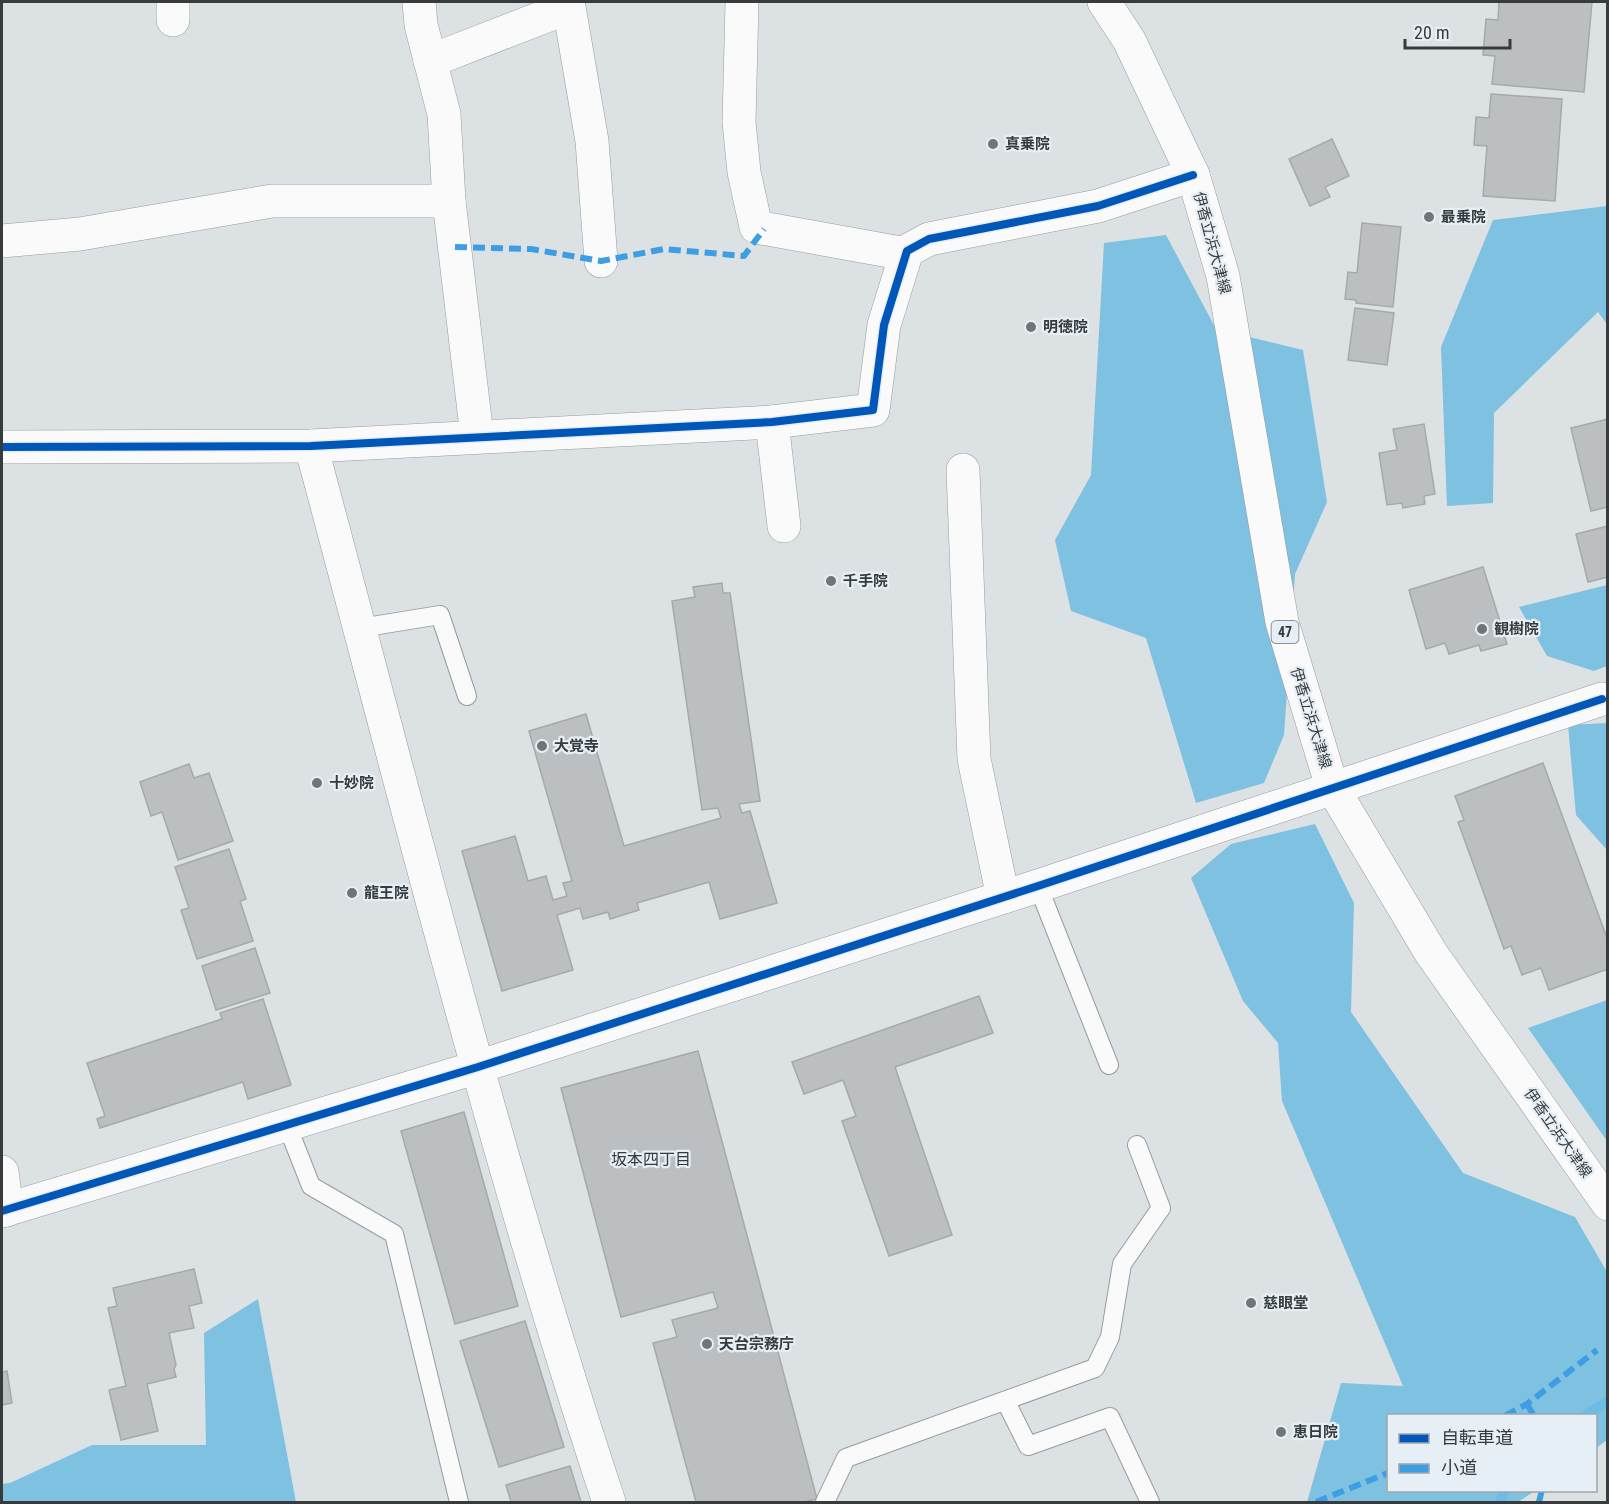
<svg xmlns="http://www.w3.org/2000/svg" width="1609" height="1504" font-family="'Roboto Condensed','Noto Sans JP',sans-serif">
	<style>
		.forest { fill: #7ec1e1 }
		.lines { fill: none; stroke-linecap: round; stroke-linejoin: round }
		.stream { stroke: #6cbde5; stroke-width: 10 }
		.building { fill: #bcbfc2; stroke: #a6a9ab; stroke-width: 1.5 }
		.lane-casing { stroke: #979b9d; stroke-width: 20 }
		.street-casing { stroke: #979b9d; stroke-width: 34 }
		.primary-casing { stroke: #979b9d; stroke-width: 34 }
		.lane { stroke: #fafafb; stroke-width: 18 }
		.street { stroke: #fafafb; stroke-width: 33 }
		.primary { stroke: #fafafb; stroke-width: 33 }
		.quiet { stroke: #3e9ee3; stroke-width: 6; stroke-dasharray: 12 6; stroke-linecap: butt }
		.cycleway-casing { stroke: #e6eff5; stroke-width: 11 }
		.cycleway { stroke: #0057b8; stroke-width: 8 }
		.poi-dot { fill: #717577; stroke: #e6eff5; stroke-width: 2 }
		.labels { text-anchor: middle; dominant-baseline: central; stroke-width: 4.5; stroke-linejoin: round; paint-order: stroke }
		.shield { fill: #e6eff5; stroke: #6c7174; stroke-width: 1.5 }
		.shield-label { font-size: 14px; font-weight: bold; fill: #383b3d }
		.poi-label { font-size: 15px; font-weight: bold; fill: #383b3d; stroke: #e6eff5; text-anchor: start }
		.street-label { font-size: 15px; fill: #383b3d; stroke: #e6eff5 }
		.neighbourhood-label { font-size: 16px; fill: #383b3d; stroke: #e6eff5 }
	</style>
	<rect width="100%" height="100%" fill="#dce1e4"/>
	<g class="forest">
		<polygon points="1607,206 1607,324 1598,312 1494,413 1493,503 1447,506 1441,347 1493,220"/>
		<polygon points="1166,235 1216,329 1303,350 1327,502 1295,574 1284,735 1264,783 1196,803 1146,638 1071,611 1055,540 1091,475 1104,243"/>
		<polygon points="1607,585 1607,666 1594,671 1547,656 1519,607"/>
		<polygon points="1607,723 1607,850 1576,815 1568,725"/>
		<polygon points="1315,824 1354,903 1351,1012 1463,1173 1575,1217 1607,1272 1607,1440 1596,1448 1596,1416 1388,1416 1388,1490 1535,1491 1518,1502 1307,1502 1341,1383 1403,1386 1282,1101 1278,1043 1243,1001 1191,878 1231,844"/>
		<polygon points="1607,1000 1608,1000 1607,1141 1528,1028"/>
		<polygon points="258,1299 296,1502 2,1502 2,1484 10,1483 92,1445 206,1445 204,1333"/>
	</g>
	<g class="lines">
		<g class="stream">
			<polyline points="1585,1416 1608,1401"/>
			<polyline points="1500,1502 1505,1490"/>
		</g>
	</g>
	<g class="building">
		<polygon points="1499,2 1592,2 1584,92 1492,84 1495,56 1483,55 1486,19 1498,20"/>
		<polygon points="1491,94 1562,99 1555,201 1483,196 1487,146 1474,145 1476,117 1489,118"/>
		<polygon points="1332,139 1349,176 1325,187 1330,197 1310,206 1289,159"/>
		<polygon points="1362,223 1401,227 1393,307 1356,303 1356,300 1345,299 1348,272 1357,273"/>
		<polygon points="1355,308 1394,313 1387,365 1348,360"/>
		<polygon points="1608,419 1608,507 1591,511 1571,428"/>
		<polygon points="1424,424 1435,494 1424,496 1425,504 1403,508 1402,503 1387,505 1379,453 1397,450 1393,429"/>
		<polygon points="1608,526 1608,577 1588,582 1576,534"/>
		<polygon points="1483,567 1507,644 1481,651 1479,645 1449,654 1445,643 1426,649 1409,590"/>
		<polygon points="722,583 723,593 730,593 760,801 739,804 742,813 750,811 777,903 720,919 709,882 637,903 639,910 610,919 608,912 583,919 580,908 557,915 573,970 502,991 462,851 515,836 528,881 546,876 553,900 567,896 563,883 572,881 529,731 586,714 624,846 721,818 718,808 702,810 672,601 695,597 693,587"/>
		<polygon points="1543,763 1608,941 1608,969 1549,990 1541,968 1522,975 1511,946 1504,949 1458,822 1464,820 1455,796"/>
		<polygon points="189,764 194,778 209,773 233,841 178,860 162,812 151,816 140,782"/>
		<polygon points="229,849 246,899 240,901 253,941 197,959 181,910 189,908 175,867"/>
		<polygon points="255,948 270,993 216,1010 202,966"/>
		<polygon points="979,996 993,1033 895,1067 952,1235 889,1256 842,1121 856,1116 843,1080 804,1094 792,1062"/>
		<polygon points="263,999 291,1085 248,1099 243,1082 100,1128 97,1119 105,1116 87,1063 222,1019 220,1013"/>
		<polygon points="698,1051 817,1499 804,1502 696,1502 653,1343 677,1337 672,1320 718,1308 713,1292 621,1317 561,1088"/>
		<polygon points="464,1112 518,1306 455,1324 401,1131"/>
		<polygon points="194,1269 202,1303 189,1306 194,1328 169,1333 176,1365 174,1369 176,1377 147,1384 158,1431 121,1440 109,1390 126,1386 108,1308 117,1306 113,1288"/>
		<polygon points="525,1321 564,1447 499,1467 460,1341"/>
		<polygon points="7,1371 12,1403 2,1405 2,1372"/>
		<polygon points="570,1466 581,1502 511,1502 506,1485"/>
	</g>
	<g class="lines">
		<defs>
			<g id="lane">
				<polyline points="360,628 440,615 467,696"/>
				<polyline points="1038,886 1109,1065"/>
				<polyline points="287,1125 311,1186 394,1234 459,1502"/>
				<polyline points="1006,1402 1028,1446 1110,1417 1150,1502"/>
				<polyline points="825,1502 846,1458 1095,1368 1110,1337 1122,1264 1161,1208 1137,1145"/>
			</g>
			<g id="street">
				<polyline points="173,2 173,20"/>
				<polyline points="419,2 421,25 444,114 449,201 477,436"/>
				<polyline points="742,2 739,122 744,172 756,227 906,254"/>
				<polyline points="430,61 569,7 592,141 601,261"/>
				<polyline points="2,241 80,234 272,201 449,201"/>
				<polyline points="772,422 784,526"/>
				<path d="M311,446C406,799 494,1156 609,1502"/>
				<polyline points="2,447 311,446 772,422 873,410 884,325 907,251 929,239 1098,206 1193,175"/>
				<polyline points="963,470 974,759 1003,897"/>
				<polyline points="2,1172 7,1210"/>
				<polyline points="2,1211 478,1067 1038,886 1602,699"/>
			</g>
			<polyline id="primary" points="1104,2 1129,40 1193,175 1223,276 1282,622 1332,787 1431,953 1608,1204"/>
		</defs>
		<use href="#lane" class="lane-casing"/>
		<use href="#street" class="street-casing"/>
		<use href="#primary" class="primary-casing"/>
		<use href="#lane" class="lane"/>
		<use href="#street" class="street"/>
		<use href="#primary" class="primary"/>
		<g class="quiet">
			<polyline points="455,247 531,249 601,261 664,249 744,256 764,229"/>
			<polyline points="1527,1404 1534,1416"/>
			<polyline points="1505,1416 1527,1404 1597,1350"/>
			<polyline points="1316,1502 1388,1473"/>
			<polyline points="1539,1502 1542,1490"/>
		</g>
		<defs>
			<g id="cycleway">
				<polyline points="2,447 311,446 772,422 873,410 884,325 907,251 929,239 1098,206 1193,175"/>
				<polyline points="2,1211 478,1067 1038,886 1602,699"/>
			</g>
		</defs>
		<use href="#cycleway" class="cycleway-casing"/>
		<use href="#cycleway" class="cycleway"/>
	</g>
	<g class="poi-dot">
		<circle cx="993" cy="144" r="6"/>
		<circle cx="1429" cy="217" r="6"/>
		<circle cx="1031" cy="327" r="6"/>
		<circle cx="831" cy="581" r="6"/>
		<circle cx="1482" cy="629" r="6"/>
		<circle cx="542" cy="746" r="6"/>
		<circle cx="317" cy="783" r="6"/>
		<circle cx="352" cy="893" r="6"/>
		<circle cx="1251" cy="1303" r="6"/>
		<circle cx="707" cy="1344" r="6"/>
		<circle cx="1281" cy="1432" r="6"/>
	</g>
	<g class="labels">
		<rect class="shield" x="1271.5" y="621" width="27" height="22" rx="4.5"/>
		<g class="shield-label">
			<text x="1285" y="632">47</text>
		</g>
		<g class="poi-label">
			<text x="1005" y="144">真乗院</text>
			<text x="1441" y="217">最乗院</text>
			<text x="1043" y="327">明徳院</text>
			<text x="843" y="581">千手院</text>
			<text x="1494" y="629">観樹院</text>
			<text x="554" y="746">大覚寺</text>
			<text x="329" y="783">十妙院</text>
			<text x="364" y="893">龍王院</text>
			<text x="1263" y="1303">慈眼堂</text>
			<text x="719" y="1344">天台宗務庁</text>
			<text x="1293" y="1432">恵日院</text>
		</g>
		<g class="street-label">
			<text transform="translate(1212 243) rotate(75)">伊香立浜大津線</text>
			<text transform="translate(1311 718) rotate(73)">伊香立浜大津線</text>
			<text transform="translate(1558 1133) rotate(55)">伊香立浜大津線</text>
		</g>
		<g class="neighbourhood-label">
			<text x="651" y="1159">坂本四丁目</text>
		</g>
	</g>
	<rect width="1609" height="1504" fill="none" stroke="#383b3d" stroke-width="6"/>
	<rect x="1387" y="1414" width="210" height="78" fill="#e6eff5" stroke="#a0a7ab" stroke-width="1.5"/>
	<rect x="1399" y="1434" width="30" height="9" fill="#0057b8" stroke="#a0a7ab" stroke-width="1.5"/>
	<text x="1441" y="1444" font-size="18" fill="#383b3d">自転車道</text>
	<rect x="1399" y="1464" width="30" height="9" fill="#3e9ee3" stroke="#a0a7ab" stroke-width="1.5"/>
	<text x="1441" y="1474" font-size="18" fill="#383b3d">小道</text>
	<path d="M1405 39v9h105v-9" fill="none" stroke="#383b3d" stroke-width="3"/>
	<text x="1414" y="39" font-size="18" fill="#383b3d" stroke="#e6eff5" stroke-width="4.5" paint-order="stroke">20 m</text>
</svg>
